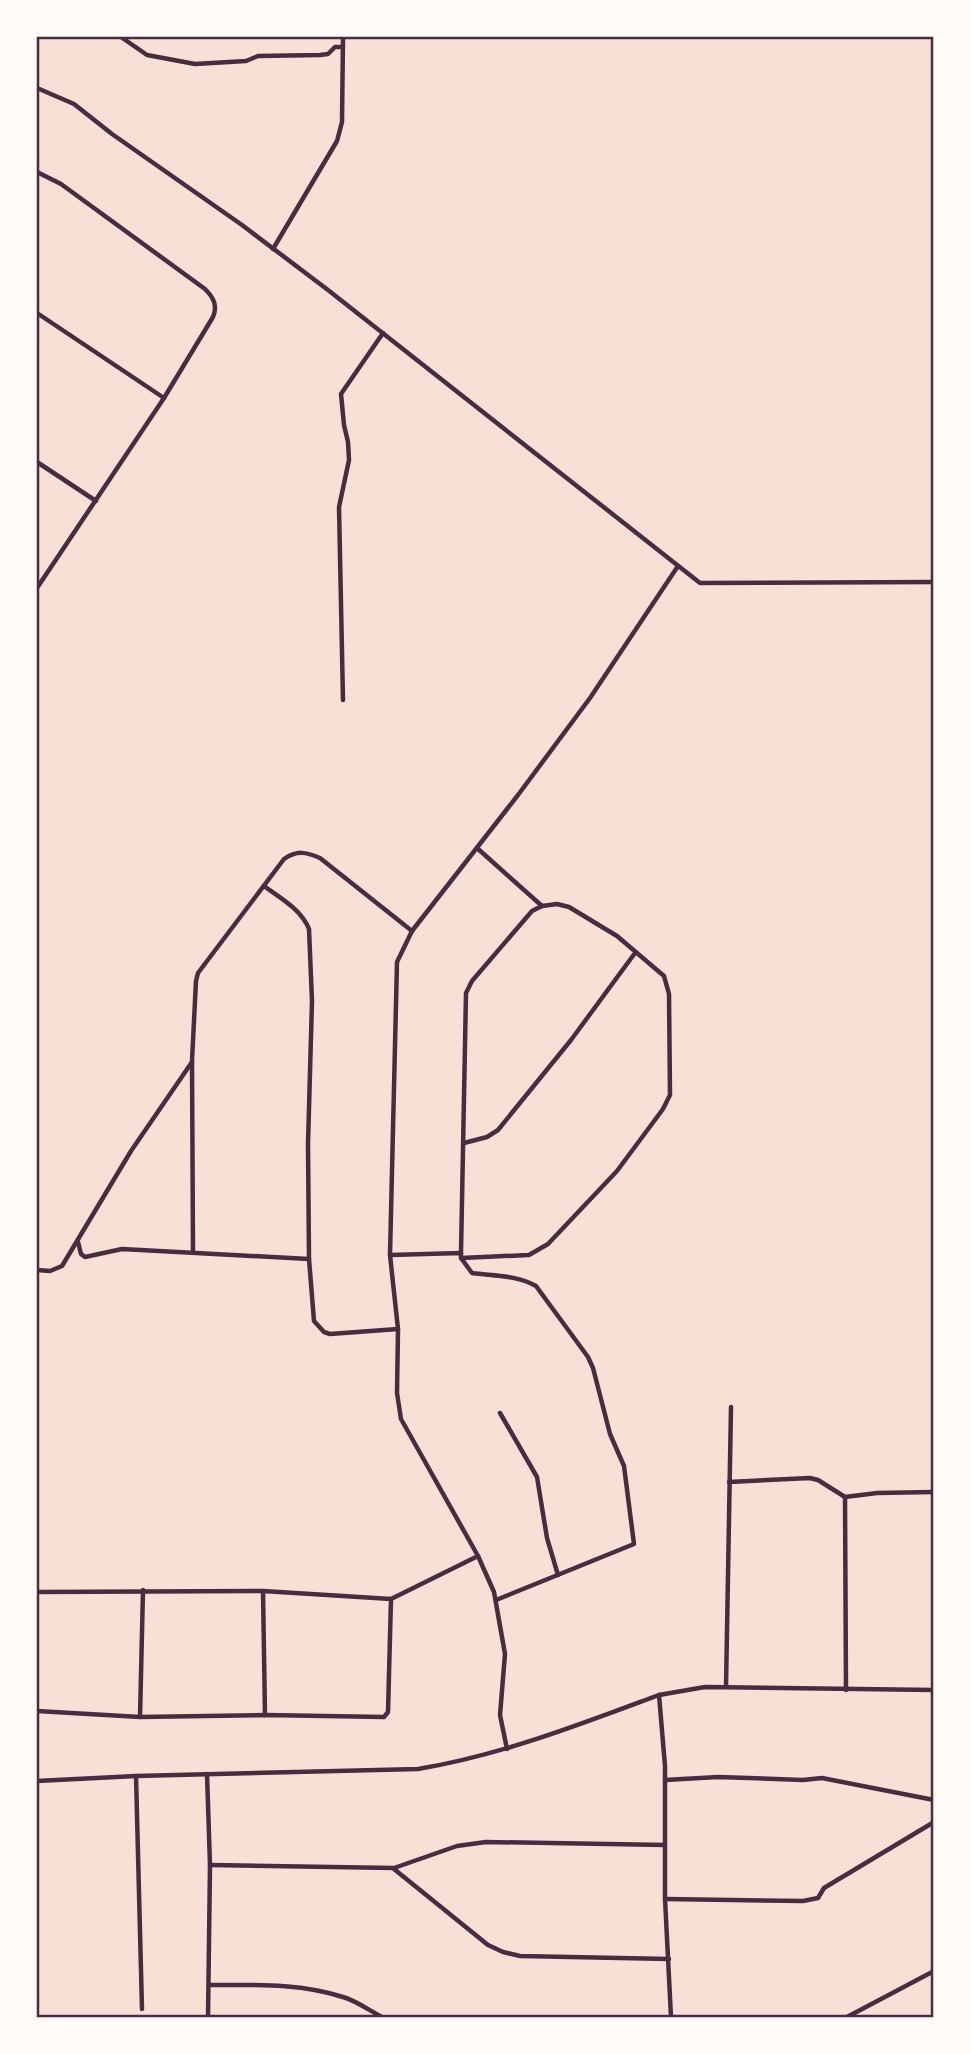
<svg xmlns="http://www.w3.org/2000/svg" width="971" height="2054" font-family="'Golos Text',sans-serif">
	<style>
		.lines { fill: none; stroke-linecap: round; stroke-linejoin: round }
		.minor { stroke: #4a2c40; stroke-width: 4.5 }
		.neatline { fill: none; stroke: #4a2c40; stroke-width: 2.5 }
	</style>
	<rect width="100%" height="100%" fill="#f7e1d7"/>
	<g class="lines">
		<g class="minor">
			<polyline points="121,37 147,55 195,64 246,61 258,56 320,55 328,54 335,47 343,47"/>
			<polyline points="37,88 74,104 112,134 242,225 328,290 700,583 934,582"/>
			<path d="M37,172L61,184L205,289C213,297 218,305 213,317L164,398L37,588"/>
			<polyline points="273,249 337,141 342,122 343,37"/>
			<polyline points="37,313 164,398"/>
			<polyline points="37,462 96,501"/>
			<polyline points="343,700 339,507 349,460 348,442 344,425 341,394 383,333"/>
			<polyline points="477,848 542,906"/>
			<path d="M264,886C280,898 301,909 309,929L312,1001L308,1144L309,1259L314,1321L324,1332L330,1334L398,1329"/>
			<polyline points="464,1143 487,1137 498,1130 571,1040 635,953"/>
			<polyline points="78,1242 81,1254 85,1257 122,1249 309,1259"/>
			<path d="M193,1252L192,1061L196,981L198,973L284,859C297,850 306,852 320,858L412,931"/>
			<polyline points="461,1253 466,993 472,981 532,911 542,906 557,904 569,907 617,936 664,976 669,994 670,1095 663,1109 617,1171 548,1244 529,1255 461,1258"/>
			<path d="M390,1255L461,1253V1258L472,1273C493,1276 517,1275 536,1286L588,1357L593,1368L610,1434L624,1466L634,1544L496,1600"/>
			<polyline points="37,1270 50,1271 62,1266 131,1151 192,1062"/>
			<polyline points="500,1413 537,1477 547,1538 558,1575"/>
			<polyline points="729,1482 810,1478 818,1480 845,1497 877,1493 934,1492"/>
			<polyline points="845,1497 846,1690"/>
			<polyline points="263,1591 265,1715"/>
			<polyline points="37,1592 263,1591 391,1599 478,1556"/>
			<polyline points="726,1687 731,1407"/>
			<polyline points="659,1695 665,1766 665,1899 671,2017"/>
			<polyline points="37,1711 140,1717 265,1715 384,1717 388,1712 391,1599"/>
			<polyline points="140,1717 143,1590"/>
			<polyline points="507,1749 500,1715 505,1654 494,1592 478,1556 401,1419 397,1393 398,1329 390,1255 397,962 412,931 518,795 590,698 678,566"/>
			<polyline points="207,1774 210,1865 208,2017"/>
			<polyline points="136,1776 142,2009"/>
			<polyline points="665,1780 718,1777 803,1780 822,1778 934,1800"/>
			<path d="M37,1781L136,1776L418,1769C502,1755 581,1724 659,1695L705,1687L934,1690"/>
			<polyline points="210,1865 394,1868 457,1846 486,1842 665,1845"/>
			<polyline points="394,1869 488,1945 503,1952 520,1956 669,1959"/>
			<polyline points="665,1899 803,1901 818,1898 824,1888 934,1822"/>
			<path d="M211,1985C255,1985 300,1983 343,1997C357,2001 370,2011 382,2017"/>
			<polyline points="847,2017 934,1971"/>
		</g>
	</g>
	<rect width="971" height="2054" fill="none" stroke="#fffaf5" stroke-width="77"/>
	<rect x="38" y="38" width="894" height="1978" class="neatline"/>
</svg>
